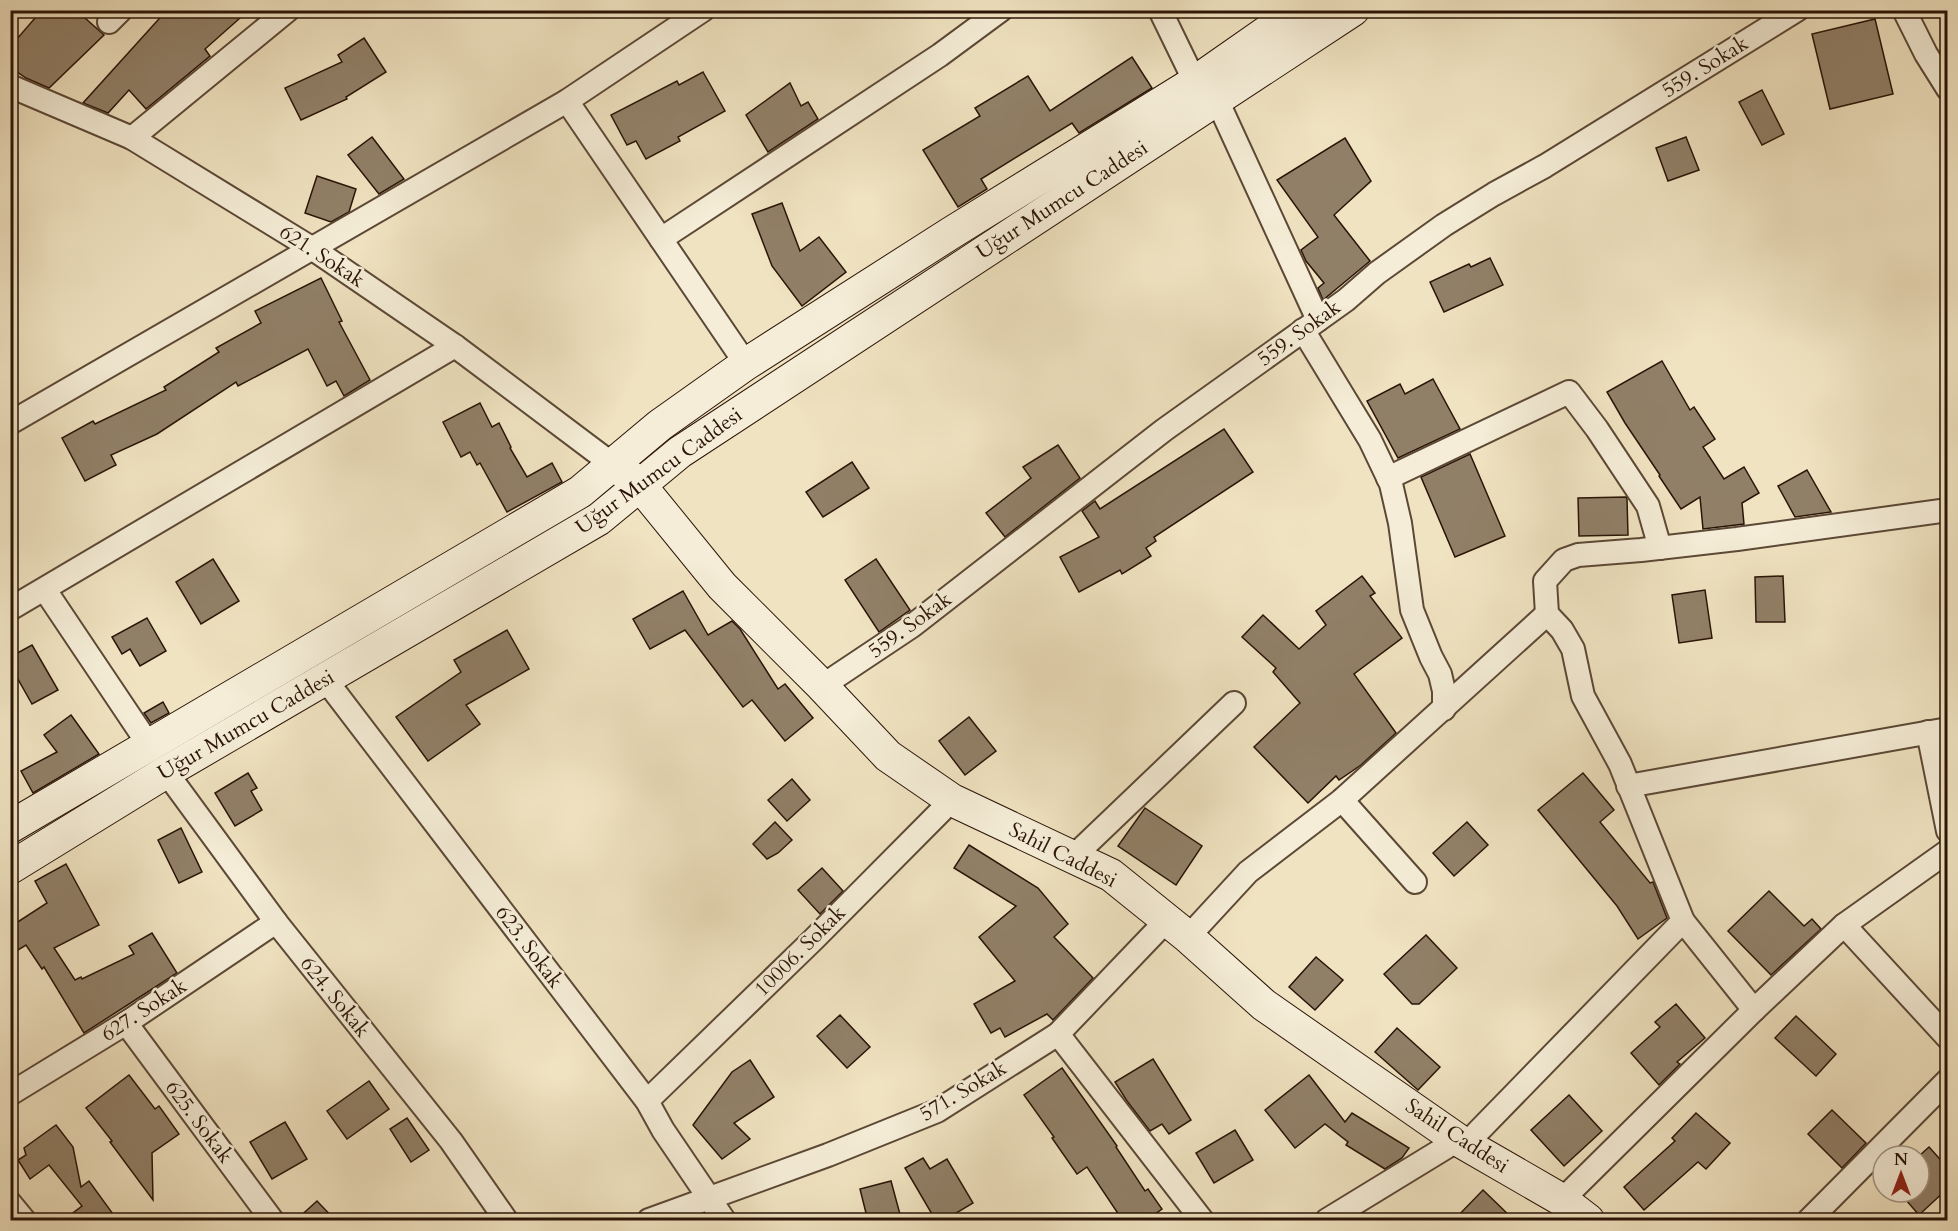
<svg xmlns="http://www.w3.org/2000/svg" width="1958" height="1231" font-family="Cardo,serif">
	<style>
		.building { fill: #918068; stroke: #2a1407; stroke-width: 1.5 }
		.lines { fill: none; stroke-linecap: round; stroke-linejoin: round }
		.street-casing { stroke: #5c4836; stroke-width: 26 }
		.secondary-casing { stroke: #2a1407; stroke-width: 34 }
		.street { stroke: #f5edd7; stroke-width: 22 }
		.secondary { stroke: #f5edd7; stroke-width: 32 }
		.labels { text-anchor: middle; dominant-baseline: central; stroke-width: 5; stroke-linejoin: round; paint-order: stroke }
		.street-label { font-size: 21px; fill: #2a1407; stroke: #f5edd7 }
	</style>
	<rect width="100%" height="100%" fill="#f0e3c1"/>
	<filter id="stains"><feTurbulence type="fractalNoise" baseFrequency=".00333" numOctaves="4"/><feColorMatrix values="0 0 0 0 .2 0 0 0 0 .09 0 0 0 0 .02 0 0 0 .5 -.17"/></filter>
	<radialGradient id="worn" r=".72"><stop offset=".6" stop-color="#630" stop-opacity="0"/><stop offset="1" stop-color="#630" stop-opacity=".3"/></radialGradient>
	<g class="building">
		<polygon points="42,10 76,10 104,35 49,88 26,78 10,67 10,47"/>
		<polygon points="167,10 249,10 205,49 210,56 146,109 129,90 108,113 83,103"/>
		<polygon points="1875,19 1893,94 1830,109 1812,34"/>
		<polygon points="364,38 386,72 346,97 347,99 301,120 285,88 342,62 338,55"/>
		<polygon points="1132,57 1152,88 1079,133 1072,123 981,179 987,189 958,207 923,150 980,116 975,108 1028,76 1050,111"/>
		<polygon points="703,72 725,111 678,137 680,141 646,159 636,141 627,145 611,115 677,81 679,85"/>
		<polygon points="790,83 801,106 808,102 818,119 768,152 746,115"/>
		<polygon points="1762,90 1784,134 1762,145 1739,102"/>
		<polygon points="372,137 404,179 379,194 348,155"/>
		<polygon points="1686,137 1699,170 1668,181 1656,148"/>
		<polygon points="1345,138 1371,181 1334,215 1370,261 1323,300 1318,288 1324,283 1306,261 1301,250 1318,237 1277,180"/>
		<polygon points="317,176 356,189 349,212 331,222 305,213"/>
		<polygon points="782,203 800,251 819,237 846,272 802,306 772,266 752,214"/>
		<polygon points="1490,258 1503,285 1444,312 1430,282 1469,264 1471,267"/>
		<polygon points="321,278 342,321 339,322 370,380 344,396 336,381 327,386 308,349 238,386 236,382 157,434 111,455 116,465 85,481 62,438 93,421 95,424 166,390 164,387 219,352 216,348 261,323 255,311"/>
		<polygon points="1662,361 1690,410 1694,407 1715,439 1703,447 1724,479 1744,467 1759,493 1742,503 1744,524 1703,529 1700,497 1681,509 1659,476 1660,475 1625,423 1607,392"/>
		<polygon points="1433,379 1460,429 1398,458 1367,401 1400,384 1405,394"/>
		<polygon points="480,403 492,427 499,423 511,447 510,448 527,477 552,463 562,482 507,512 480,463 477,465 470,452 461,457 443,422"/>
		<polygon points="1224,429 1253,472 1154,537 1156,541 1146,548 1151,556 1122,574 1120,570 1079,592 1060,557 1099,537 1082,511 1095,501 1100,509"/>
		<polygon points="1058,445 1080,478 1005,537 986,513 1031,478 1023,467"/>
		<polygon points="1470,454 1505,536 1455,557 1421,477"/>
		<polygon points="852,462 869,488 823,517 806,492"/>
		<polygon points="1807,470 1831,512 1795,517 1778,486"/>
		<polygon points="1626,497 1627,499 1628,535 1579,536 1578,498"/>
		<polygon points="213,559 239,601 201,624 176,582"/>
		<polygon points="876,559 910,610 879,632 845,580"/>
		<polygon points="1362,576 1375,593 1370,596 1402,638 1354,674 1396,733 1361,765 1339,780 1336,776 1308,803 1254,747 1300,703 1273,672 1276,668 1242,637 1263,615 1299,649 1326,625 1316,611"/>
		<polygon points="1783,576 1785,622 1756,622 1755,577"/>
		<polygon points="1705,590 1712,638 1679,643 1672,595"/>
		<polygon points="683,591 708,635 732,621 740,629 778,689 785,684 813,718 785,741 752,700 743,707 685,630 650,649 633,619"/>
		<polygon points="147,618 166,651 140,666 130,649 122,654 112,637"/>
		<polygon points="507,630 529,669 466,705 480,724 428,761 396,717 461,672 454,660"/>
		<polygon points="32,645 58,690 32,704 10,665 10,657"/>
		<polygon points="163,702 169,713 151,723 144,713"/>
		<polygon points="71,715 99,754 33,793 21,771 57,752 44,735"/>
		<polygon points="969,717 996,751 965,775 939,741"/>
		<polygon points="248,773 257,788 251,791 262,810 235,826 215,793"/>
		<polygon points="1583,773 1614,810 1600,822 1650,883 1653,882 1667,918 1638,939 1617,906 1538,810"/>
		<polygon points="792,779 810,800 787,821 768,800"/>
		<polygon points="1145,808 1202,846 1176,885 1118,846"/>
		<polygon points="775,822 792,840 778,853 767,859 753,844"/>
		<polygon points="1467,822 1488,845 1454,876 1433,853"/>
		<polygon points="181,828 202,872 179,883 158,840"/>
		<polygon points="969,845 1038,888 1068,924 1054,937 1093,978 1053,1020 1047,1014 1005,1037 1000,1028 991,1033 974,1004 1015,981 979,937 1016,906 954,868"/>
		<polygon points="66,864 99,925 54,948 75,980 81,977 82,979 134,954 129,946 152,933 177,973 84,1033 44,967 42,969 26,945 10,955 10,927 47,903 35,881"/>
		<polygon points="822,868 843,891 820,914 798,890"/>
		<polygon points="1769,891 1804,926 1812,919 1821,929 1771,975 1728,931"/>
		<polygon points="1426,935 1457,968 1419,1004 1412,1004 1384,974"/>
		<polygon points="1316,957 1343,980 1315,1010 1289,987"/>
		<polygon points="1676,1004 1705,1038 1677,1062 1680,1064 1659,1085 1631,1053 1660,1027 1655,1022"/>
		<polygon points="840,1015 870,1047 847,1068 817,1036"/>
		<polygon points="1796,1016 1836,1054 1816,1076 1775,1038"/>
		<polygon points="1397,1028 1440,1067 1418,1090 1375,1052"/>
		<polygon points="1153,1059 1191,1120 1169,1134 1162,1124 1150,1131 1127,1101 1115,1082"/>
		<polygon points="750,1060 774,1097 734,1123 750,1139 722,1159 693,1125 732,1072"/>
		<polygon points="1062,1068 1117,1146 1116,1147 1145,1191 1148,1189 1162,1209 1145,1221 1123,1221 1087,1167 1077,1174 1052,1138 1054,1137 1024,1095"/>
		<polygon points="129,1075 155,1109 159,1106 179,1134 152,1153 153,1200 110,1142 112,1141 86,1108"/>
		<polygon points="1309,1075 1345,1122 1352,1113 1409,1148 1402,1158 1385,1169 1346,1145 1348,1142 1325,1124 1295,1148 1265,1110"/>
		<polygon points="369,1081 389,1109 347,1139 327,1111"/>
		<polygon points="1569,1095 1602,1131 1564,1166 1531,1130"/>
		<polygon points="1832,1110 1866,1143 1842,1168 1808,1134"/>
		<polygon points="1696,1113 1730,1143 1706,1169 1698,1162 1644,1210 1624,1187 1675,1141 1672,1138"/>
		<polygon points="407,1118 429,1150 411,1162 390,1129"/>
		<polygon points="285,1122 307,1159 272,1179 250,1142"/>
		<polygon points="56,1125 73,1147 81,1187 89,1181 118,1221 62,1221 82,1206 49,1165 30,1179 18,1160 26,1155 24,1148"/>
		<polygon points="1235,1130 1253,1160 1214,1183 1196,1153"/>
		<polygon points="1929,1147 1947,1167 1947,1189 1919,1215 1899,1192 1919,1192 1919,1156"/>
		<polygon points="923,1158 930,1169 947,1159 973,1203 943,1221 936,1221 905,1168"/>
		<polygon points="891,1181 901,1218 892,1221 868,1221 860,1189"/>
		<polygon points="1483,1190 1515,1221 1453,1221"/>
		<polygon points="317,1201 336,1221 295,1221"/>
	</g>
	<g class="lines">
		<defs>
			<g id="street">
				<polyline points="1160,10 1195,82"/>
				<polyline points="1904,10 1926,54 1948,89"/>
				<polyline points="109,22 121,10"/>
				<polyline points="10,86 132,138 313,249 455,346 612,464"/>
				<polyline points="1217,100 1318,320"/>
				<polyline points="567,101 746,364"/>
				<polyline points="132,138 288,10"/>
				<polyline points="661,239 940,55 1001,10"/>
				<polyline points="1303,330 1370,440 1391,484 1400,523 1412,610 1431,657 1440,674 1444,691 1444,709"/>
				<polyline points="10,423 567,101 703,10"/>
				<polyline points="1388,478 1569,392 1597,429 1648,506 1660,548"/>
				<polyline points="45,590 149,745"/>
				<polyline points="10,609 455,346"/>
				<polyline points="325,679 647,1101 663,1130 724,1220"/>
				<polyline points="822,686 912,626 1164,430 1346,300 1377,273 1444,225 1494,194 1545,166 1797,10"/>
				<polyline points="1928,732 1948,831"/>
				<polyline points="166,772 276,922 451,1141 506,1220"/>
				<polyline points="1628,786 1948,729"/>
				<polyline points="1342,800 1415,882"/>
				<polyline points="1073,857 1234,703"/>
				<polyline points="1844,925 1948,1038"/>
				<polyline points="1188,937 1248,872 1342,800 1547,614"/>
				<polyline points="1754,1010 1683,921 1620,764 1583,696 1573,649 1562,630 1547,614 1545,581 1564,560 1578,555 1641,550 1737,539 1948,510"/>
				<polyline points="126,1023 272,1220"/>
				<polyline points="1058,1034 1202,1220"/>
				<polyline points="10,1094 126,1023 276,922"/>
				<polyline points="647,1101 813,940 952,800"/>
				<polyline points="1465,1145 1683,921"/>
				<polyline points="1562,1200 1754,1010 1844,925 1948,851"/>
				<polyline points="10,1203 24,1220"/>
				<polyline points="649,1220 828,1155 937,1111 1058,1034 1167,920"/>
				<polyline points="1327,1220 1458,1140"/>
				<polyline points="1809,1220 1948,1080"/>
			</g>
			<g id="secondary">
				<polyline points="624,472 639,484 722,586 822,686 888,756 952,800 1111,875 1188,937 1264,1005 1458,1140 1562,1200 1588,1220"/>
				<polyline points="10,827 580,492 660,425 746,364 951,233 1195,82 1298,10"/>
				<polyline points="10,868 166,772 599,519 680,452 1353,10"/>
			</g>
		</defs>
		<use href="#street" class="street-casing"/>
		<use href="#secondary" class="secondary-casing"/>
		<use href="#street" class="street"/>
		<use href="#secondary" class="secondary"/>
	</g>
	<g class="labels">
		<g class="street-label">
			<text transform="translate(1705 67) rotate(-32)">559. Sokak</text>
			<text transform="translate(1062 200) rotate(-33)">Uğur Mumcu Caddesi</text>
			<text transform="translate(322 256) rotate(33)">621. Sokak</text>
			<text transform="translate(1299 333) rotate(-36)">559. Sokak</text>
			<text transform="translate(659 471) rotate(-36)">Uğur Mumcu Caddesi</text>
			<text transform="translate(910 625) rotate(-36)">559. Sokak</text>
			<text transform="translate(246 725) rotate(-30)">Uğur Mumcu Caddesi</text>
			<text transform="translate(1063 855) rotate(27)">Sahil Caddesi</text>
			<text transform="translate(529 947) rotate(53)">623. Sokak</text>
			<text transform="translate(800 951) rotate(-45)">10006. Sokak</text>
			<text transform="translate(335 997) rotate(51)">624. Sokak</text>
			<text transform="translate(144 1010) rotate(-33)">627. Sokak</text>
			<text transform="translate(963 1091) rotate(-31)">571. Sokak</text>
			<text transform="translate(199 1122) rotate(53)">625. Sokak</text>
			<text transform="translate(1457 1136) rotate(33)">Sahil Caddesi</text>
		</g>
	</g>
	<rect width="1958" height="1231" fill="none" stroke="#f0e3c1" stroke-width="36"/>
	<rect x="12" y="12" width="1934" height="1207" fill="none" stroke="#2a1407" stroke-width="3"/>
	<rect x="18" y="18" width="1922" height="1195" fill="none" stroke="#2a1407" stroke-width="1.5"/>
	<g transform="translate(1901 1174)"><circle r="28" fill="#f5edd7" stroke="#a49684" stroke-width="1.5"/>
	<path d="M0-4.5L10 22L0 15L-10 22Z" fill="#8f2418"/>
	<text y="-9" font-size="16" font-weight="bold" text-anchor="middle" fill="#2a1407">N</text>
	</g>
	<rect width="100%" height="100%" filter="url(#stains)"/>
	<rect width="100%" height="100%" fill="url(#worn)"/>
</svg>
